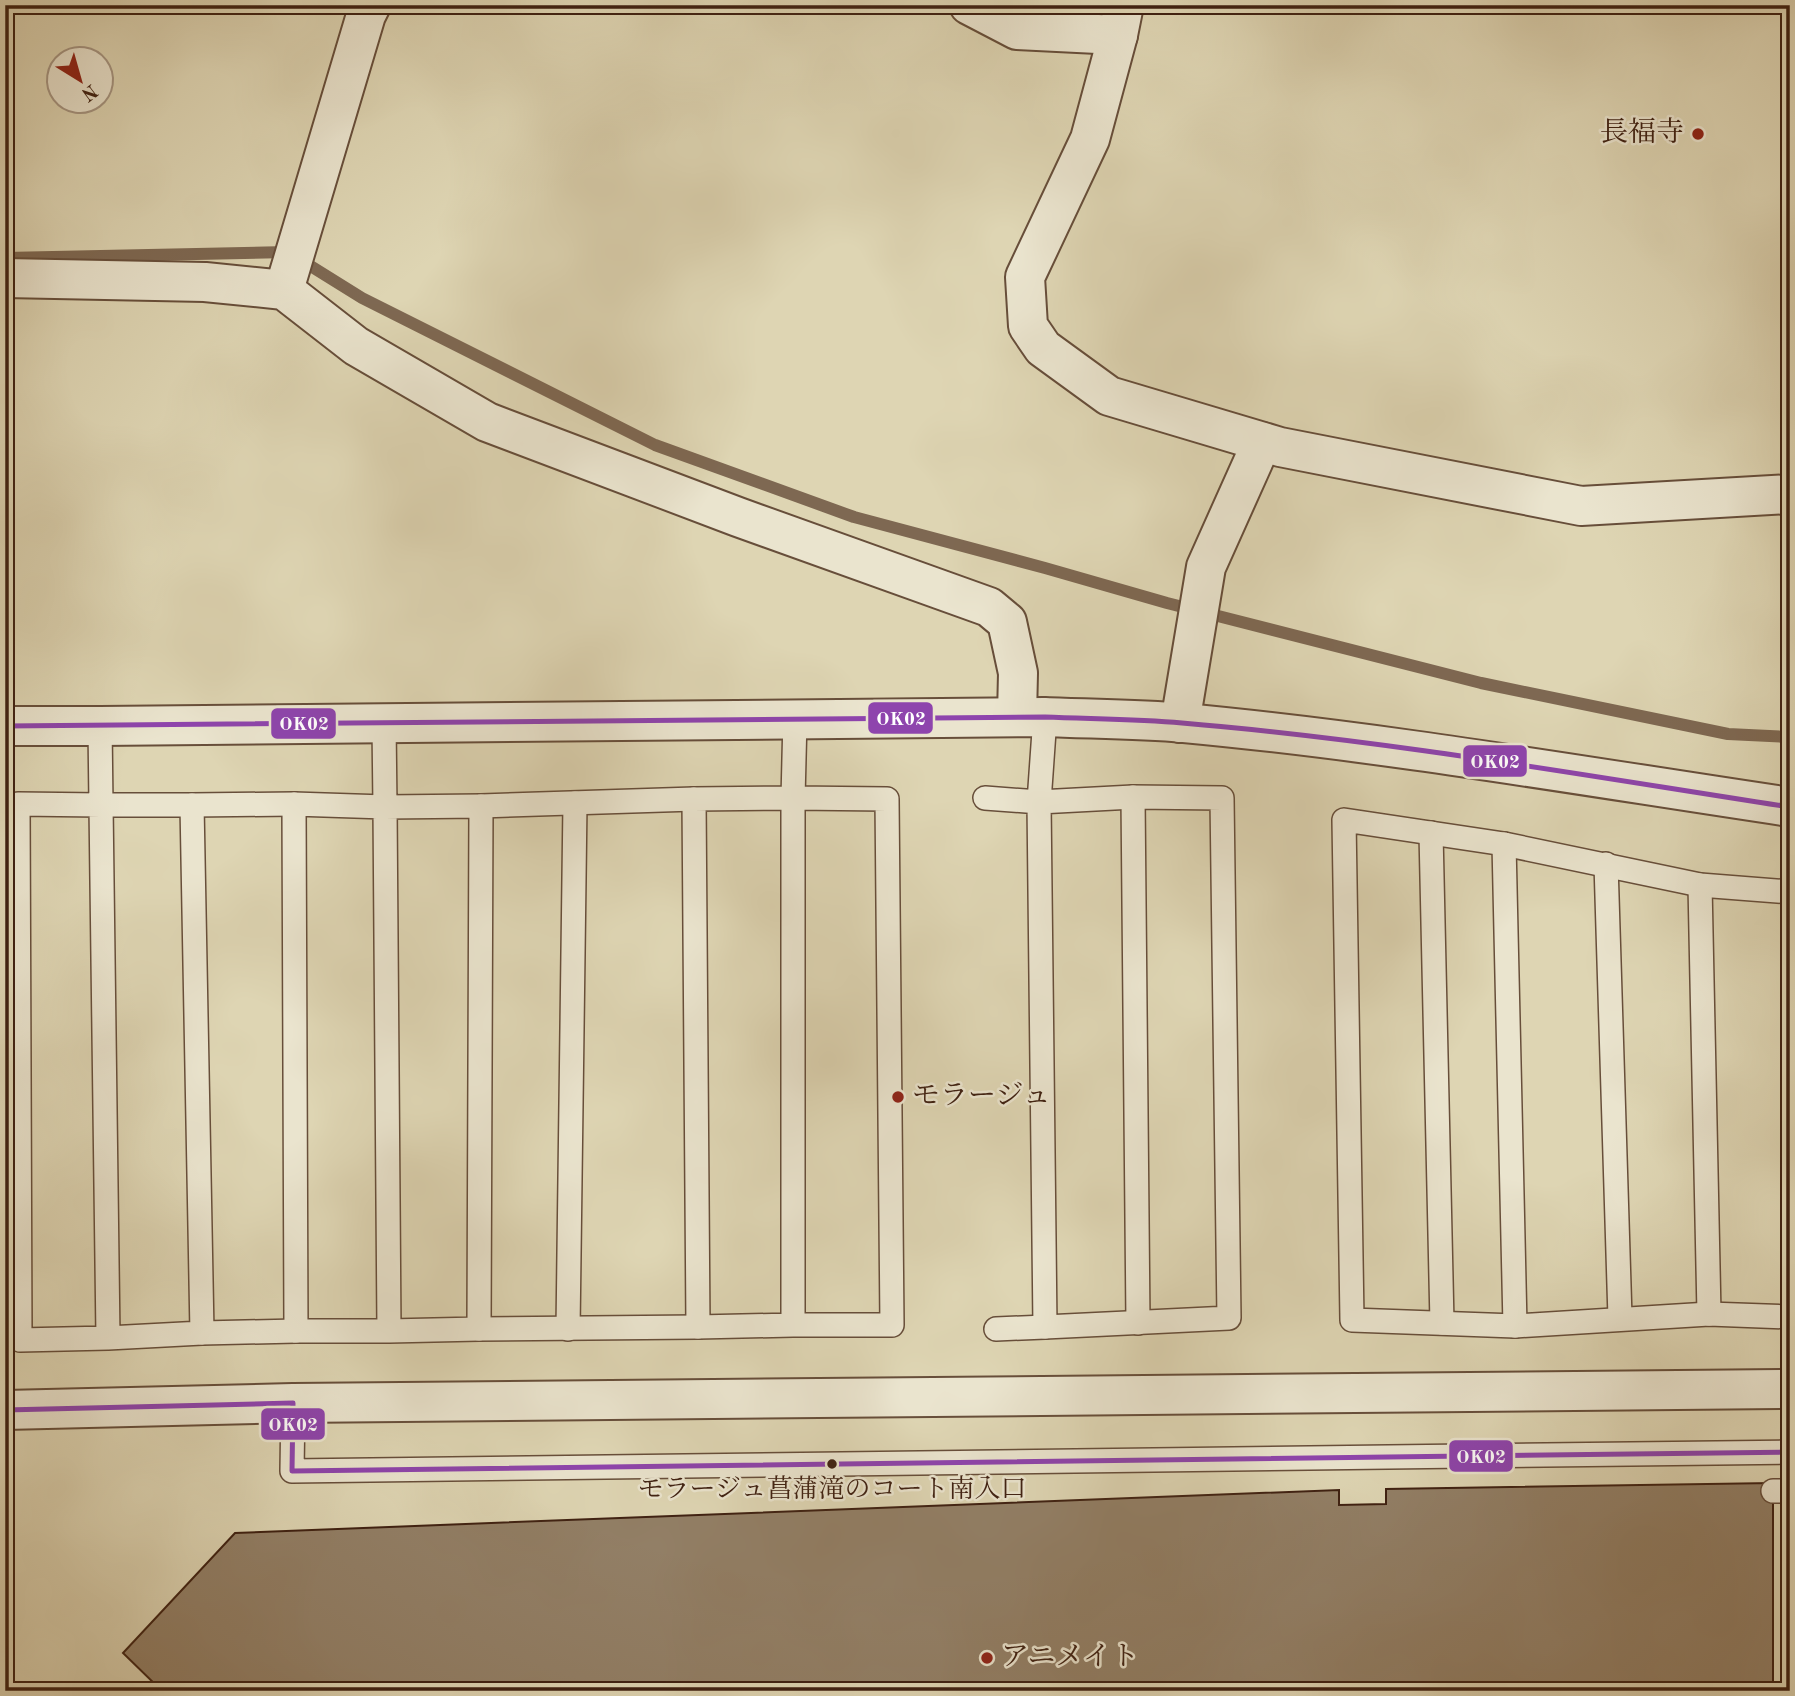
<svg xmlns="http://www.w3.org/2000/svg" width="1795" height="1696" font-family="'Old Standard TT','Noto Serif JP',serif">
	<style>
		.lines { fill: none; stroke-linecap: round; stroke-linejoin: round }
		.stream { stroke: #7e6852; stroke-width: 12 }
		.building { fill: #927f66; stroke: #3f2112; stroke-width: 2 }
		.service-casing { stroke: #674e3a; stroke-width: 26 }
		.minor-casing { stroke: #674e3a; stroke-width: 42 }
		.tertiary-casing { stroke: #674e3a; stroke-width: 42 }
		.service { stroke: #eae4ce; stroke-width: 23 }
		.minor { stroke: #eae4ce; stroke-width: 38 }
		.tertiary { stroke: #eae4ce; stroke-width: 38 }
		.bus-1-casing { stroke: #eae4ce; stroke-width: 10 }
		.bus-1 { stroke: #8e44ad; stroke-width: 5 }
		.poi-dot { fill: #8f2418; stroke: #eae4ce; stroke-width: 2.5 }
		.bus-dot { fill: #3f2112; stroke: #eae4ce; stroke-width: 2.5 }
		.labels { text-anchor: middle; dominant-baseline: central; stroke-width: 5; stroke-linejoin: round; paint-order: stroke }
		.bus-label { font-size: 26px; fill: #3f2112; stroke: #eae4ce }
		.poi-label { font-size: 28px; fill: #3f2112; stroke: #eae4ce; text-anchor: start }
		.line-badge { stroke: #eae4ce; stroke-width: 2.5 }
		.badge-label { font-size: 19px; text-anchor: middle; font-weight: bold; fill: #fff }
	</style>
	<rect width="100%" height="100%" fill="#ded5b3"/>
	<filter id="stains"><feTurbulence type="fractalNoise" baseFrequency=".00286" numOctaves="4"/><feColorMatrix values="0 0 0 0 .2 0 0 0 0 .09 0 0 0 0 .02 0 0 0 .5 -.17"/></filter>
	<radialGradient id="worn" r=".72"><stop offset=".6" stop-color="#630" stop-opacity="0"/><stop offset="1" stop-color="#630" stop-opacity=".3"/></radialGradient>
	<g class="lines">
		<polyline class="stream" points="5,258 288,252 362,298 655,445 854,517 1045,568 1167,603 1481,683 1728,734 1790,737"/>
	</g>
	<polygon class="building" points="1773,1483 1773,1691 162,1691 123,1653 235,1533 1339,1490 1339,1505 1386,1504 1386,1489"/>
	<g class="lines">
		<defs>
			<g id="service">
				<polyline points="384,724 385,807 481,806 479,1329 389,1331 385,807 294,804 296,1331 389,1331"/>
				<polyline points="100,726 101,805 18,804 20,1340 108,1338 101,805 192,805 202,1333 108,1338"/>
				<polyline points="1133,797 1138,1323"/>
				<polyline points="985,798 1039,802 1045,1327 1229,1318 1222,798 1133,797 1039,802 1045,717"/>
				<polyline points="192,805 294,804"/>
				<polyline points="481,806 694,799"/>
				<polyline points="1431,833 1442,1323"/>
				<polyline points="1504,844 1515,1326"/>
				<polyline points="1606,864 1620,1318"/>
				<polyline points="1700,885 1709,1314"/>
				<polyline points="1790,892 1700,885 1504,844 1344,820 1352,1320 1515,1326 1709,1314 1790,1317"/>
				<polyline points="793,1325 698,1327 694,799 793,798 793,1325 892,1325 887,799 793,798 795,719"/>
				<polyline points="479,1329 698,1327"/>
				<polyline points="568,1329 575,803"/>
				<polyline points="996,1329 1045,1327"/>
				<polyline points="202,1333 296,1331"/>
				<polyline points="293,1403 292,1471 1790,1452"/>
				<polyline points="1773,1491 1790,1491"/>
			</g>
			<g id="minor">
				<polyline points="969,5 1017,30 1118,35 1124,5"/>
				<polyline points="1118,35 1090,139 1025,277 1028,326 1043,348 1109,396 1280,447 1581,506 1790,494"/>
				<polyline points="5,278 205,282 284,290 356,346 487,422 738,517 989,607 1007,622 1018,673 1017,716"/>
				<polyline points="284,290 366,15 371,5"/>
				<polyline points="1180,723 1206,567 1262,442"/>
			</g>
			<g id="tertiary">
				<path d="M5,726H100L1045,717C1091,719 1138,719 1184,723C1387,742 1588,777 1790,807"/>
				<polyline points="5,1410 293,1403 1790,1389"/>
			</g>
		</defs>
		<use href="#service" class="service-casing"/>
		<use href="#minor" class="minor-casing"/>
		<use href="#tertiary" class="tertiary-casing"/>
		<use href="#service" class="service"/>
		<use href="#minor" class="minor"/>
		<use href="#tertiary" class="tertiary"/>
		<defs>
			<g id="bus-1">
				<path d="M5,726L1045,717C1091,719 1137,719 1182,723C1386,740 1588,776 1790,807"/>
				<polyline points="5,1410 293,1403 292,1471 1790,1452"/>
			</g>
		</defs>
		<use href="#bus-1" class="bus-1-casing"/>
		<use href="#bus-1" class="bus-1"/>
	</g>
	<g class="poi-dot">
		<circle cx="1698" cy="134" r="7"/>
		<circle cx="898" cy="1097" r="7"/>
		<circle cx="987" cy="1658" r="7"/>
	</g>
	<circle class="bus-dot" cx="832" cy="1464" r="6"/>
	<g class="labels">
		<g class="bus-label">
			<text x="832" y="1490">モラージュ菖蒲滝のコート南入口</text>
		</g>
		<g class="poi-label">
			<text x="1684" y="134" text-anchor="end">長福寺</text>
			<text x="912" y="1097">モラージュ</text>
			<text x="1001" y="1658">アニメイト</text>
		</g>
	</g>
	<g class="line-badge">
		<rect x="867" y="701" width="67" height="34" rx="7" fill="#8e44ad"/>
		<rect x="270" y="707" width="67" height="33" rx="7" fill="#8e44ad"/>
		<rect x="1462" y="744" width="66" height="34" rx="7" fill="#8e44ad"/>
		<rect x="260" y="1407" width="66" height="34" rx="7" fill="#8e44ad"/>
		<rect x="1448" y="1439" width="66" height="34" rx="7" fill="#8e44ad"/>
	</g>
	<g class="badge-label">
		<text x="901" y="725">OK02</text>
		<text x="304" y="730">OK02</text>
		<text x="1495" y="768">OK02</text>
		<text x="293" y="1431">OK02</text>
		<text x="1481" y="1463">OK02</text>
	</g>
	<rect width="1795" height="1696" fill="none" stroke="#ded5b3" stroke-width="28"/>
	<rect x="7" y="7" width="1781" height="1682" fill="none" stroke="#3f2112" stroke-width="3.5"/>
	<rect x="14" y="14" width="1767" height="1668" fill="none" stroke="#3f2112" stroke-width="2"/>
	<g transform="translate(80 80) rotate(143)"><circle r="33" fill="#eae4ce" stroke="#a69683" stroke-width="2"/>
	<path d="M0-5L12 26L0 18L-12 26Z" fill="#8f2418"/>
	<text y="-10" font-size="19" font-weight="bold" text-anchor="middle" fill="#3f2112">N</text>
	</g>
	<rect width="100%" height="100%" filter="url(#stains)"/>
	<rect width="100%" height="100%" fill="url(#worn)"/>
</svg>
